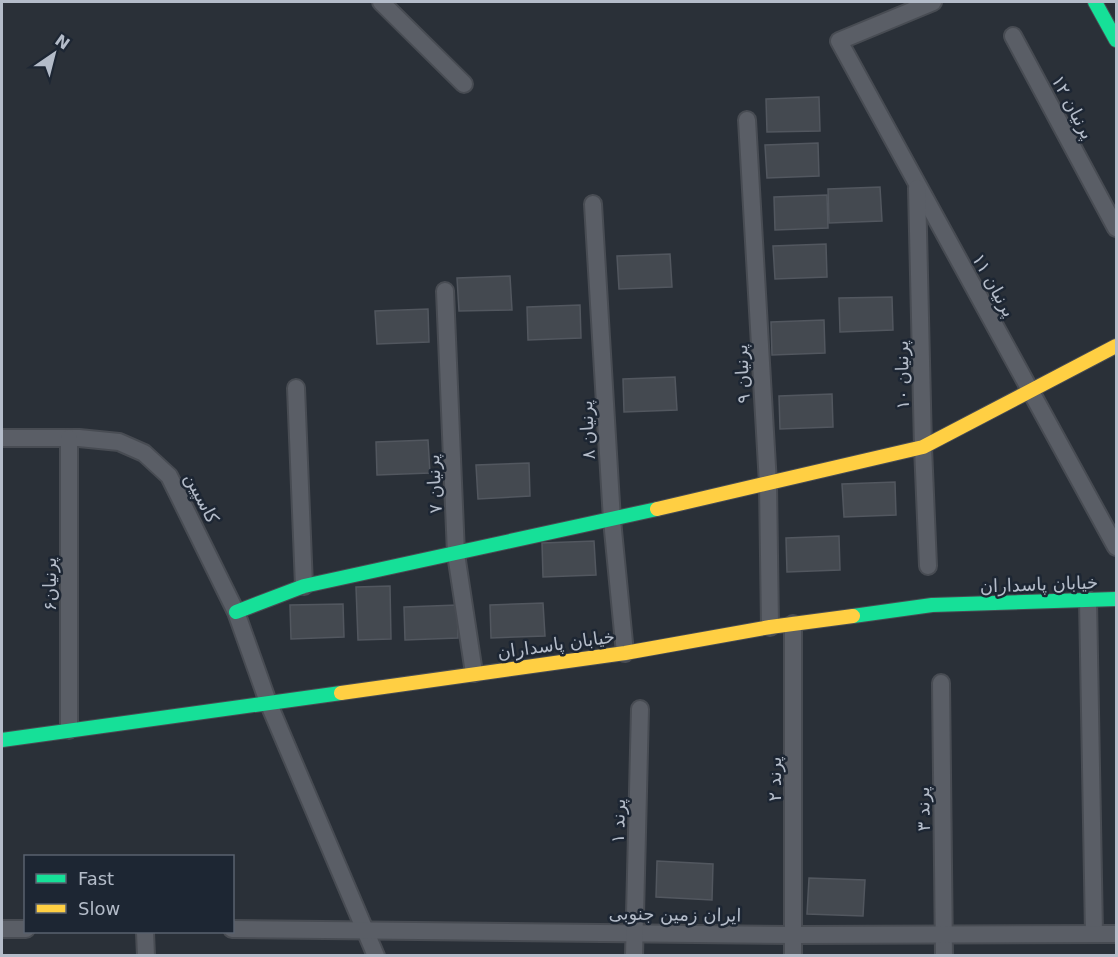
<svg xmlns="http://www.w3.org/2000/svg" width="1118" height="957" font-family="'DejaVu Sans',Cairo,sans-serif">
	<style>
		.building { fill: #444950; stroke: #52575f; stroke-width: 1.5 }
		.lines { fill: none; stroke-linecap: round; stroke-linejoin: round }
		.street-casing { stroke: #484c53; stroke-width: 20 }
		.fast-casing { stroke: #484c53; stroke-width: 16 }
		.slow-casing { stroke: #484c53; stroke-width: 16 }
		.street { stroke: #5a5e66; stroke-width: 16 }
		.fast { stroke: #16e098; stroke-width: 14 }
		.slow { stroke: #ffcf43; stroke-width: 14 }
		.labels { text-anchor: middle; dominant-baseline: central; stroke-width: 5; stroke-linejoin: round; paint-order: stroke }
		.street-label { font-size: 18px; fill: #b4bcc9; stroke: #1d2633 }
	</style>
	<rect width="100%" height="100%" fill="#2a3038"/>
	<g class="building">
		<polygon points="819,97 820,131 767,132 766,99"/>
		<polygon points="818,143 819,176 767,178 765,145"/>
		<polygon points="880,187 882,221 829,223 828,189"/>
		<polygon points="827,195 828,228 775,230 774,197"/>
		<polygon points="826,244 827,277 775,279 773,246"/>
		<polygon points="670,254 672,287 619,289 617,256"/>
		<polygon points="510,276 512,310 459,311 457,278"/>
		<polygon points="892,297 893,330 840,332 839,298"/>
		<polygon points="580,305 581,338 528,340 527,307"/>
		<polygon points="428,309 429,342 377,344 375,311"/>
		<polygon points="824,320 825,353 772,355 771,322"/>
		<polygon points="675,377 677,410 624,412 623,379"/>
		<polygon points="832,394 833,427 780,429 779,396"/>
		<polygon points="428,440 430,473 377,475 376,442"/>
		<polygon points="529,463 530,496 478,499 476,465"/>
		<polygon points="895,482 896,515 844,517 842,484"/>
		<polygon points="839,536 840,570 787,572 786,538"/>
		<polygon points="594,541 596,575 543,577 542,543"/>
		<polygon points="390,586 391,639 358,640 356,587"/>
		<polygon points="543,603 545,636 491,638 490,605"/>
		<polygon points="343,604 344,637 291,639 290,605"/>
		<polygon points="457,605 458,638 405,640 404,607"/>
		<polygon points="657,861 713,864 712,900 656,897"/>
		<polygon points="809,878 865,880 863,916 807,914"/>
	</g>
	<g class="lines">
		<defs>
			<g id="street">
				<polyline points="381,2 464,84"/>
				<polyline points="933,2 839,41 1116,547"/>
				<polyline points="1013,36 1116,228"/>
				<polyline points="747,120 768,484 770,627"/>
				<polyline points="917,188 923,447 928,566"/>
				<polyline points="593,204 612,520 625,653"/>
				<polyline points="445,291 456,554 474,673"/>
				<polyline points="296,388 304,586"/>
				<polyline points="2,438 79,438 119,442 144,453 169,476 236,612 268,702 376,956"/>
				<polyline points="1088,600 1094,934"/>
				<polyline points="941,683 944,956"/>
				<polyline points="69,730 69,438"/>
				<polyline points="2,929 26,929"/>
				<polyline points="232,929 793,935 1116,934"/>
				<polyline points="145,932 146,956"/>
				<polyline points="634,956 640,709"/>
				<polyline points="793,956 793,624"/>
			</g>
			<g id="fast">
				<polyline points="1095,2 1116,40"/>
				<polyline points="236,612 304,586 657,509"/>
				<polyline points="853,616 932,605 1116,599"/>
				<polyline points="2,740 341,693"/>
			</g>
			<g id="slow">
				<polyline points="657,509 923,447 1116,346"/>
				<polyline points="341,693 625,653 770,627 853,616"/>
			</g>
		</defs>
		<use href="#street" class="street-casing"/>
		<use href="#fast" class="fast-casing"/>
		<use href="#slow" class="slow-casing"/>
		<use href="#street" class="street"/>
		<use href="#fast" class="fast"/>
		<use href="#slow" class="slow"/>
	</g>
	<g class="labels">
		<g class="street-label">
			<text transform="translate(1073 107) rotate(62)">پرنیان ۱۲</text>
			<text transform="translate(994 285) rotate(61)">پرنیان ۱۱</text>
			<text transform="translate(742 374) rotate(-93)">پرنیان ۹</text>
			<text transform="translate(902 375) rotate(-91)">پرنیان ۱۰</text>
			<text transform="translate(587 430) rotate(-93)">پرنیان ۸</text>
			<text transform="translate(434 484) rotate(-93)">پرنیان ۷</text>
			<text transform="translate(202 498) rotate(63)">کاسپین</text>
			<text transform="translate(49 584) rotate(-90)">پرنیان۶</text>
			<text transform="translate(1039 584) rotate(-2)">خیابان پاسداران</text>
			<text transform="translate(556 644) rotate(-8)">خیابان پاسداران</text>
			<text transform="translate(774 779) rotate(-90)">پرند ۲</text>
			<text transform="translate(923 809) rotate(-91)">پرند ۳</text>
			<text transform="translate(618 821) rotate(-88)">پرند ۱</text>
			<text transform="translate(675 914) rotate(1)">ایران زمین جنوبی</text>
		</g>
	</g>
	<rect width="1118" height="957" fill="none" stroke="#b4bcc9" stroke-width="6"/>
	<rect x="24" y="855" width="210" height="78" fill="#1d2633" stroke="#59626f" stroke-width="1.5"/>
	<rect x="36" y="874" width="30" height="9" fill="#16e098" stroke="#59626f" stroke-width="1.5"/>
	<text x="78" y="885" font-size="18" fill="#b4bcc9">Fast</text>
	<rect x="36" y="904" width="30" height="9" fill="#ffcf43" stroke="#59626f" stroke-width="1.5"/>
	<text x="78" y="915" font-size="18" fill="#b4bcc9">Slow</text>
	<g transform="translate(54 54) rotate(35)" stroke="#1d2633" stroke-width="4.5" paint-order="stroke">
	<path d="M0-4.5L10 22L0 15L-10 22Z" fill="#b4bcc9"/>
	<text y="-9" font-size="16" font-weight="bold" text-anchor="middle" fill="#b4bcc9">N</text>
	</g>
</svg>
